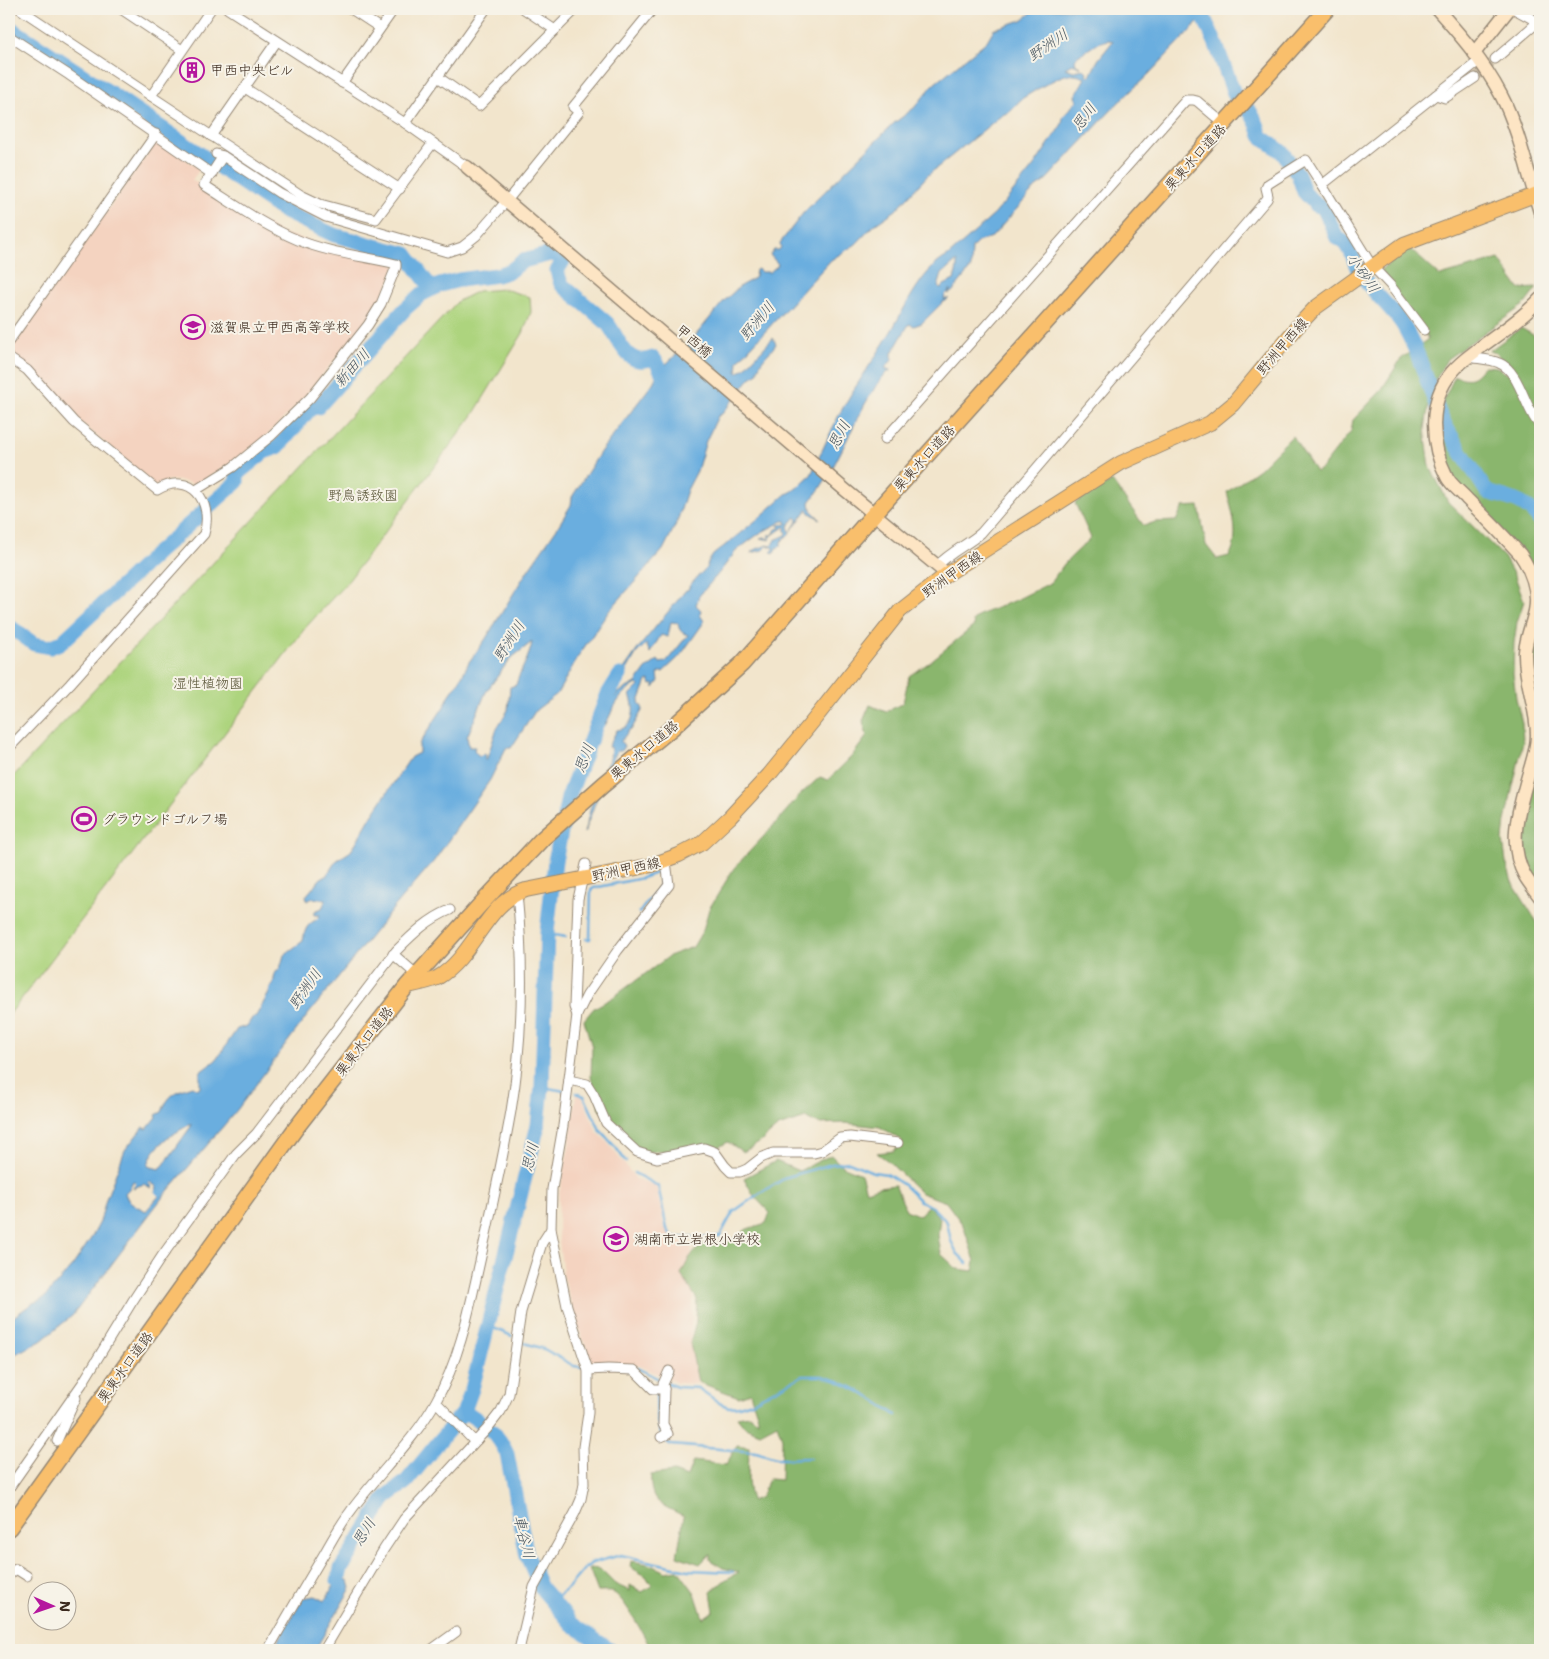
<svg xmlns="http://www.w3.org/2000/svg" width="1549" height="1659" font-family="'Shantell Sans','Klee One',sans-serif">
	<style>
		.built { fill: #f4d3c0 }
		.green { fill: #add47e; stroke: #747f4e }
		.forest { fill: #8ab66d; stroke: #627046 }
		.water { fill: #6aaedf; stroke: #526c7e; fill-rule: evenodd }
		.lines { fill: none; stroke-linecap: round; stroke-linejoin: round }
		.stream { stroke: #6aaedf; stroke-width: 2.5 }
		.river { stroke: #6aaedf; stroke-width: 15 }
		.street-tunnel { stroke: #cdc0a9; stroke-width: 9; stroke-dasharray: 9 4.5; stroke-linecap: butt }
		.street-casing { stroke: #968875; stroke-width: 11 }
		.secondary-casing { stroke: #968875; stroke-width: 15 }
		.primary-casing { stroke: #968875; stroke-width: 16 }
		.highway-casing { stroke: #968875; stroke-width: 18 }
		.street { stroke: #fff; stroke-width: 9 }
		.secondary { stroke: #fde5c4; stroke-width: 12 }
		.primary { stroke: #f9bf6c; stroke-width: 14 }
		.highway { stroke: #f9bf6c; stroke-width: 15 }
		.labels { text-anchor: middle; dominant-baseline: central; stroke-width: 4; stroke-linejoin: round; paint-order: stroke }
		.poi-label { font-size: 14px; fill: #3b2a1e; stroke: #f7f3e8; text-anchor: start }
		.street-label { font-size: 14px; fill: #3b2a1e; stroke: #f7f3e8 }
		.park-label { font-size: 14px; fill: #585436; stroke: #f7f3e8 }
		.water-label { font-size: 15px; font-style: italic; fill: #4b5862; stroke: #f7f3e8 }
	</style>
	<rect width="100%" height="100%" fill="#f7f3e8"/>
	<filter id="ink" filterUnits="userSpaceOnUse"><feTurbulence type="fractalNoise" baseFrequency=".02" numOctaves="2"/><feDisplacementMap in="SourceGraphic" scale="10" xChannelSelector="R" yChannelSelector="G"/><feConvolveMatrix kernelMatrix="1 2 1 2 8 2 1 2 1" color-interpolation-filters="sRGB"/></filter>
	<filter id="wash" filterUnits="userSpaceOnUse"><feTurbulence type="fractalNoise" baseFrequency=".0096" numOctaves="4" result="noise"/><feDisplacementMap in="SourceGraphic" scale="20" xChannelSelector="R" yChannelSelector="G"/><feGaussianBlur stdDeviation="1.12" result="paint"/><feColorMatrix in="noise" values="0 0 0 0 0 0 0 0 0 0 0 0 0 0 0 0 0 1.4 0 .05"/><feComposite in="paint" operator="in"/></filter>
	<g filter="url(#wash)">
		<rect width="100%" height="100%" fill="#f2e5cc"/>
		<g class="built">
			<polygon points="161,142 200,169 192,180 282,233 396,265 379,306 299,403 263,439 236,459 196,485 183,481 168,480 155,486 77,419 9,354 9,348 155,144"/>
			<polygon points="576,1095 582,1097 597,1132 606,1141 636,1179 656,1186 664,1227 669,1235 678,1242 691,1243 693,1299 690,1338 697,1384 677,1383 635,1364 593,1364 577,1324 563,1274 558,1232 559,1195 569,1146"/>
		</g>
		<polygon class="green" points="504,289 530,297 531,312 523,333 473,415 349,580 306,627 9,1015 9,781 458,301 478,291"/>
		<g class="forest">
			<path d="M1409,248L1440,276L1499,259L1519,289L1537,288L1525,304L1447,359L1431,388L1425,429L1430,467L1448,502L1504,557L1516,579L1524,601L1517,622L1514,643L1513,673L1516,698L1522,723L1523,742L1505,821L1503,840L1506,862L1512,882L1540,927V1650H651C646,1638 624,1598 614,1593C610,1591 603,1592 598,1592L589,1568L600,1569L615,1584L630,1591V1585L642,1592L652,1586L646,1576L630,1567L631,1561L648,1564L666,1572L678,1570L695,1593L703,1618L714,1611L711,1592L725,1580L739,1572L723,1568L710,1560V1554L700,1564L677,1556L684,1516C662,1505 649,1503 651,1475L674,1472L687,1477L693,1461L726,1465L737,1445L749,1447L748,1481L751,1501L761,1497L769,1479L781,1480L782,1438L777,1424L760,1433L745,1427L737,1417L749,1415L758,1421V1417L750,1393L739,1397L698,1382L690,1343L696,1322L697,1299L681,1274L690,1257L702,1244L728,1242L747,1229L766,1223L770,1213L754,1196L744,1178L776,1161L799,1171L831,1155L842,1166L861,1174L866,1191L878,1187L895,1185L906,1210L920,1216L928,1205L940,1218L938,1235L941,1254L957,1269L973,1271L975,1261L963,1225L946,1202L921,1193L888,1161L877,1153L894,1151L902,1141L880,1127L845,1123L819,1124L806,1118L778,1127L759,1143L743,1152L728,1142L713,1150L636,1152L600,1109L591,1077L592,1047L584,1020L594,1008L612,998L671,955L693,947L703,930L709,909L734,868L765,835L802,793L820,777L828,780L852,756L867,736L863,721L870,705L886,712L903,703L909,676L927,664L974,626L973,621L979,615L1018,599L1050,583L1065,563L1091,538L1075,503L1112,481L1144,526L1155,522L1176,521L1183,507L1199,506L1206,545L1217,559L1229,556C1241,538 1232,511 1227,492L1259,469L1292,436L1316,472L1322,468L1351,431L1353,420L1380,392L1401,359L1428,339L1381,270Z"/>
			<path d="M1521,328L1540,339V720L1529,656L1539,588L1461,488L1448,468L1440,444L1438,421L1444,399L1455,376C1471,381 1474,379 1484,366L1497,367L1508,375L1509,367L1496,353L1489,351Z"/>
			<polygon points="1540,753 1540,891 1529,876 1520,850 1522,818"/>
		</g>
		<g class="water">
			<path d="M1034,9H1211L1147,76L1118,103L1044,182L1036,187L992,237L978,242L972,248L971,268L952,292L948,294L951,289L945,295L944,300L949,298L945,302L944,301L922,323L914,326L909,324L892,353V360L885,368L890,370L889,372H887C878,381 872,393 865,404C847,437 834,472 810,502L811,510L820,519L810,513L808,509L791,531L798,520L796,517L788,526L790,533L781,542V546L776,548L774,553L771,552L774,549L772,546H767L763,550L751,553C756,548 761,548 767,545L771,546L775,540L786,535L787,532L784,530L786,528L784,527L771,536L770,540L760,538L765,537L769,540V535H773L776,529L780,528L778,525L787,524L786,521H783L760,533L736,551L719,573L699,596L696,605L701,610L700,615L704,621L702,625L680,656L663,672H661L658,674L659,681L654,688V684L651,685L649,680L647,681L639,702L643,709L631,730L630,729L621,741L624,746L621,751H617L603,782L584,833L597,783L610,758L611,748L608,747L617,730C635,728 636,708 630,695L639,686L637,684C618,695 614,707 605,726L606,718L601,721L607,713L606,705L621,691L636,683L646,669L658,660L660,663L666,662L688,635C682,633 679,631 678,623L671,622L668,637L661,635L650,653L646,644L636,654L621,681L615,685L611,693L610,692L614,683L640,646L686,590H688L690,585L706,568L709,561L713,555L759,518L786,494C795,492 803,481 811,475C820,455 830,433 840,413C854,387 872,363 887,338C903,313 920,270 948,256L995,214L1034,166L1062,124L1063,117L1075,103L1077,101L1075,96L1085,78C1079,75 1071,74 1065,75C1057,77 1031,93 1023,98C1015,104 1012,112 1002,115L928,175L896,210L873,226L856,244L831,260L738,361L737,373L744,369L773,338L776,344C768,356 760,358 757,374L750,378L723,413L718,416L706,441L697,471L687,490L677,522L663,550L609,611L579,655L557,694L536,710L511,748H506L490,780L434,861L400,900L307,1016L237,1110L162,1198L73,1315L41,1341L15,1354L9,1359V1320L33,1303L44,1298L73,1265L92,1237L100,1222L106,1199L125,1150L143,1127L147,1129L157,1117L156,1115L162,1112C167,1096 176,1091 192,1086L197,1089L200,1087V1072L216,1060L237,1029L247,1026L252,1018L256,1016L269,993L270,988L273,985L275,973L280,969L284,955L303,941C304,935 305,928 310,924C314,920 317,921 320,915H314L315,911L322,908L326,900L313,898L307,901L306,896L321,878L326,876L336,861L351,851L372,815L411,757L419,753V744L445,705L449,696L460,680L469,662L485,640L526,573L557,528L571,505L572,497L601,451L653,383L658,373L655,365L636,366L635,364L653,362L657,366L662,379H666L668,372L665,368L666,364L691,341L723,302L740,286L753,279L755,276L756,270L758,269L761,272H770L777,266L778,264L770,255L774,250H779L781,247L780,243L804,212L893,124L914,108L934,84L987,41L994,29L1022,20L1029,15ZM1108,40L1113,41L1098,60L1090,76L1086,75L1087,72L1084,69L1074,71L1065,68L1072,64L1080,67L1081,66L1076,64L1075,59L1078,56L1098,43ZM957,261V268L954,280L944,285L941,288L938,287L942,274ZM532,642C530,657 520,670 516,685L510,687L508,710L497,728L486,761L484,759L486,756L485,753L479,756L474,750L475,747H469L467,737L486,692L510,659ZM189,1125H192L163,1166L159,1169L148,1166C151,1147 174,1133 189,1125ZM133,1181L136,1182L133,1188L144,1184L151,1188L152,1187L148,1183L150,1182L157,1187L155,1192L159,1196L146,1211C137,1206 128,1203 125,1193L129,1189Z"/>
			<path d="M345,1562L343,1578L349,1581L351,1588L315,1650H273L303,1598L315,1596L324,1601C334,1589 336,1573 345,1562Z"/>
		</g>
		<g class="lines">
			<g class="stream">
				<polyline points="547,932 554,935 566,937"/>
				<polyline points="586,939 590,939 591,890 594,888 642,878 656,873 659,875 660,885 639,913"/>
				<polyline points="542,1087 565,1091"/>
				<polyline points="576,1093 584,1096 600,1130 617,1149 626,1162"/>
				<path d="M634,1173L658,1186L667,1229C669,1232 671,1236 675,1237C682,1239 712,1237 720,1236L733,1212L760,1193L787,1177L832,1164L849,1162L873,1172L887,1174L904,1185L920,1201L932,1207L947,1222L951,1241L957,1253L967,1263"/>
				<polyline points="489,1326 512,1336"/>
				<polyline points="521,1342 544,1349 574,1366 582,1367"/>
				<polyline points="637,1368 661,1380"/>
				<polyline points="666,1383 677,1387 698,1388 721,1404 729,1407 739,1406 752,1402 802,1376 822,1376 838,1381 867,1395 896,1415"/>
				<path d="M656,1392C657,1409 654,1435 671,1445L756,1452L779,1459L810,1458"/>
				<polyline points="550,1599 556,1598 568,1588 585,1568 592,1563 621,1555 688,1570 733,1572"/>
			</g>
			<g class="river">
				<path d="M1200,9L1215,42L1235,96L1251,113L1257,124L1261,136L1282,152L1298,174L1304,192L1316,205L1320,206L1324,209L1337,238C1352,243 1353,261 1359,272C1371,292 1391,306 1403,325C1420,353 1428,387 1441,417C1454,444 1472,467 1487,492C1510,499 1525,500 1540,521"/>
				<polyline points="9,27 112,94 285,212 334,235 406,254 432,289"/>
				<path d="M9,626L34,644L50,647L62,642L158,552L237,482V474L264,452L278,447L311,408L318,407L405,309L422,294L440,285L459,280L497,275L510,271L523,261L550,254L557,255L563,261L557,271L561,284L607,323C620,338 625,369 653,358C660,364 665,381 670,391L677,392"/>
				<path d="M464,1411C484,1424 497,1431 507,1454L527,1556L541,1588L572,1624L610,1650"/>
				<polyline points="338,1581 341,1569 386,1497 406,1482 464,1411 472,1389 538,1125 542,1087 547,932 555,861 568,798 608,694 620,675"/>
			</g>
		</g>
	</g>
	<g filter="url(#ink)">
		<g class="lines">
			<polyline class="street-tunnel" points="1475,78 1495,59"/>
			<defs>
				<g id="street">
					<polyline points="20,9 151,96"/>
					<polyline points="121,9 182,50"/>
					<polyline points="211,9 151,96 301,195 320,204 376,219 433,143"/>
					<polyline points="228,9 405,123 467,167"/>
					<polyline points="351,9 380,28"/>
					<polyline points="524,9 555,30"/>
					<polyline points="1514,9 1540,23"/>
					<polyline points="9,36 69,75 212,174"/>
					<polyline points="1495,59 1538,22"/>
					<polyline points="438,77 479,106 576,9"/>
					<polyline points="342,83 394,9"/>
					<polyline points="245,88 400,189"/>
					<polyline points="1436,95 1445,98 1475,78"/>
					<polyline points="405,123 486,9"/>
					<polyline points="211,136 277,41"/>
					<polyline points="216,154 223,156 279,193 326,217 447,252 462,247 476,236 510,197 579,112 573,107 653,9"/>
					<polyline points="1322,185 1372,266 1390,285 1424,330"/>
					<polyline points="9,341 156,134"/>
					<path d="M1468,357C1478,359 1490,359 1499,363C1520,371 1525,410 1540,426"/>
					<path d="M9,358L27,370L74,422L157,490C191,470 214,502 204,534L70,684L9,748"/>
					<polyline points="885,439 1186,100 1193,100 1197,101 1224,124"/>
					<path d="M196,490L233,467L271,436L310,398L368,325L381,304L396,267V264C363,256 329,253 298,240C264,226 234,204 204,185L223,156"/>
					<path d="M937,566C950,552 967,545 981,533L1267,199L1268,196L1266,188L1268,184L1306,160L1322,185L1480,60"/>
					<polyline points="393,954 417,975"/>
					<polyline points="577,1015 574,1007 578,899 586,864"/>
					<polyline points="569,1080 587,1084 594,1095 606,1123 637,1152 657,1158 704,1148 715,1152 725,1166 731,1172 740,1172 747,1169 761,1158 773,1153 814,1153 822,1151 840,1138 850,1137 898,1143"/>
					<polyline points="588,1370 608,1369 634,1370 653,1389 664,1389 663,1424 668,1434 661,1437"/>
					<polyline points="664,1389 663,1384 669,1371"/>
					<polyline points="436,1402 472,1439 477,1440"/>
					<polyline points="57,1441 76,1398"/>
					<path d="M9,1488L82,1384L132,1302L162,1256L236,1154L256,1134L396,951C413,934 428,919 450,910"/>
					<polyline points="9,1575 16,1569 27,1576"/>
					<path d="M268,1650C286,1618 305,1586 324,1554C332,1540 340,1525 350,1512C376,1476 415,1440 436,1401C462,1355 471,1300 483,1248C493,1203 503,1157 511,1111C523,1040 524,965 517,893"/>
					<polyline points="324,1650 384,1549 404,1519 487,1429 501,1411 509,1394 521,1312 542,1243 551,1229"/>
					<polyline points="431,1650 456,1632"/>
					<polyline points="519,1650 534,1587 575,1513 581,1499 584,1484 583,1447 588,1413 588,1370 567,1306 551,1229 552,1189 563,1126 577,1015 587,995 618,950 669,885 666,861"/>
				</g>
				<g id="secondary">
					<path d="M1437,9C1462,37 1483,61 1501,95C1519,129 1528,175 1540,212"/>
					<polyline points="1475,52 1509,9"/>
					<polyline points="467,167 844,489 947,574"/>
					<path d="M1540,299C1523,318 1501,332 1481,347C1471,355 1460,362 1452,372C1428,400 1430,445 1447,477C1451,485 1461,492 1467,499C1485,517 1503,535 1520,554C1531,570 1539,591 1535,611C1532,625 1526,638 1525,652C1524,681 1537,707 1537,735C1537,749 1532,762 1528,776C1519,809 1507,844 1525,876C1529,883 1535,890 1540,897"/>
				</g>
				<path id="primary" d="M407,986C417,984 428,982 437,978C475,956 485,902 526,890L652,865L679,855L702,843L730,817L769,775L813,721L900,611L947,574L1121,463L1210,423L1233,404L1297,327L1315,308L1404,244L1540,193"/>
				<polyline id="highway" points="9,1528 296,1128 407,986 480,905 542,839 603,785 673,727 742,664 874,514 1327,9"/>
			</defs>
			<use href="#street" class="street-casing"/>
			<use href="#secondary" class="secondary-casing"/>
			<use href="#primary" class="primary-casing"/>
			<use href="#highway" class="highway-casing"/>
			<use href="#street" class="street"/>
			<use href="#secondary" class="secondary"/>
			<use href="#primary" class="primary"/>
			<use href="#highway" class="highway"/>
		</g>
	</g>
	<defs>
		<symbol id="building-ring" viewBox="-11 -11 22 22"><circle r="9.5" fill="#f7f3e8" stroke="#b5179e" stroke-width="1.5"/><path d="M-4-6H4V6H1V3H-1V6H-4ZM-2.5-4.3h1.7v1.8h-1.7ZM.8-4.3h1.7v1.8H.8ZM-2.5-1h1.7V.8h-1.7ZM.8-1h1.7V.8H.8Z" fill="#b5179e"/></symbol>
		<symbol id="school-ring" viewBox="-11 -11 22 22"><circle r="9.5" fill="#f7f3e8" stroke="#b5179e" stroke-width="1.5"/><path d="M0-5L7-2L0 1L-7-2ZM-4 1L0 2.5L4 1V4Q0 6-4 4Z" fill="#b5179e"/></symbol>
		<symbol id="stadium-ring" viewBox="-11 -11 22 22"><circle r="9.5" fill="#f7f3e8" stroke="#b5179e" stroke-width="1.5"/><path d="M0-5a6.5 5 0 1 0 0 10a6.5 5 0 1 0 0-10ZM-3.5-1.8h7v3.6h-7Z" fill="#b5179e"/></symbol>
	</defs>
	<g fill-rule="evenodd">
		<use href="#building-ring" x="178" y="56" width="28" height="28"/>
		<use href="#school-ring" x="179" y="313" width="28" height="28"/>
		<use href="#stadium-ring" x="70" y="805" width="28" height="28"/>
		<use href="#school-ring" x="602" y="1225" width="28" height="28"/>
	</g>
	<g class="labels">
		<g class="poi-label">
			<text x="210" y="70">甲西中央ビル</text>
			<text x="210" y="327">滋賀県立甲西高等学校</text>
			<text x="102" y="819">グラウンドゴルフ場</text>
			<text x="634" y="1239">湖南市立岩根小学校</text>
		</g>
		<g class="street-label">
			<text transform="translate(1195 157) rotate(-48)">栗東水口道路</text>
			<text transform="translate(694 341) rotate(41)">甲西橋</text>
			<text transform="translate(1282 346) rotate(-49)">野洲甲西線</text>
			<text transform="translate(924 458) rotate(-48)">栗東水口道路</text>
			<text transform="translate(952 574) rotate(-35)">野洲甲西線</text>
			<text transform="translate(644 750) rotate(-40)">栗東水口道路</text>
			<text transform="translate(626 869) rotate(-12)">野洲甲西線</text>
			<text transform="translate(364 1041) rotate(-52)">栗東水口道路</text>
			<text transform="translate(125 1367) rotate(-54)">栗東水口道路</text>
		</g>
		<g class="park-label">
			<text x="363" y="495">野鳥誘致園</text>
			<text x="208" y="683">湿性植物園</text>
		</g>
		<g class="water-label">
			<text transform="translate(1048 45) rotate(-34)">野洲川</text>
			<text transform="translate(1084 117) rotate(-53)">思川</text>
			<text transform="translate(1363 273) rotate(55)">小砂川</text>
			<text transform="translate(757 321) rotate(-50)">野洲川</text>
			<text transform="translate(352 368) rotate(-48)">新田川</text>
			<text transform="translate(839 435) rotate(-62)">思川</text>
			<text transform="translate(509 641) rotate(-57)">野洲川</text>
			<text transform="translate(584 758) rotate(-69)">思川</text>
			<text transform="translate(305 989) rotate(-55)">野洲川</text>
			<text transform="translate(530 1157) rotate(-76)">思川</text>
			<text transform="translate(364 1532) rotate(-58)">思川</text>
			<text transform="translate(524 1537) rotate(76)">車谷川</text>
		</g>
	</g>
	<rect width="1549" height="1659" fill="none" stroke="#f7f3e8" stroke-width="30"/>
	<g transform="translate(52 1606) rotate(92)"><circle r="24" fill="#f7f3e8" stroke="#aca397"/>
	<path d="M0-4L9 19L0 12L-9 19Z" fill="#b5179e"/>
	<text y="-8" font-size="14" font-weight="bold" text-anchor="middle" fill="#3b2a1e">N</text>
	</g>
</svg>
